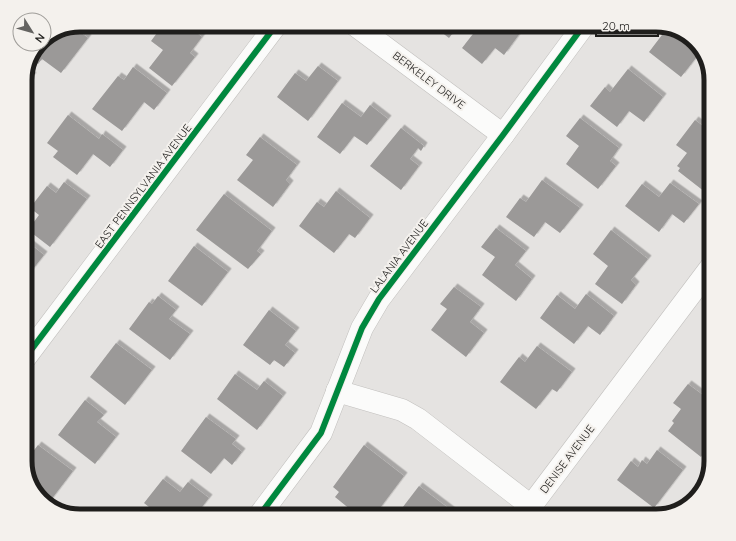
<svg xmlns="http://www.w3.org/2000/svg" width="736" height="541" font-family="Quicksand,sans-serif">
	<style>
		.building { fill: #9b9998; filter: url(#shadow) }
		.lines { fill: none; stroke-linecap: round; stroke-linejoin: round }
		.minor-casing { stroke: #c2c0be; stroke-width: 23 }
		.minor { stroke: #fbfbfa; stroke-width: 22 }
		.cycleway-casing { stroke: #f4f1ed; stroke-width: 8 }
		.cycleway { stroke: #00873e; stroke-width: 6 }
		.labels { text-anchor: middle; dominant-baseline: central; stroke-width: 4; stroke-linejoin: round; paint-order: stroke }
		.street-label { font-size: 11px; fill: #1f1e1c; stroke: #f4f1ed }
		.rim { fill: none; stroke: #1f1e1c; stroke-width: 5 }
	</style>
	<defs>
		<filter id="shadow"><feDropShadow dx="3.5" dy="-3.5" stdDeviation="0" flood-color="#0004"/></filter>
	</defs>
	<rect width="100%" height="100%" fill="#e5e3e1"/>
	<g class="building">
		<polygon points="163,25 167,25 177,32 182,25 187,25 202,37 190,53 195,57 172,86 149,68 163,50 151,41"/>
		<polygon points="201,25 217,25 211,33"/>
		<polygon points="432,25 459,25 449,38"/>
		<polygon points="480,25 526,25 504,55 495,48 482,64 462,48"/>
		<polygon points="650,25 657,25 687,35 682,41 699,54 681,77 649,52 662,35"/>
		<polygon points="74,27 88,38 61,73 42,59 38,64 33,60 41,44 44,44 44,39 49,43 55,34"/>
		<polygon points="318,66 338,81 308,121 277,97 295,73 306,81"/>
		<polygon points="133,67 167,93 154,110 144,102 122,131 92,109 118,76 124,80"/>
		<polygon points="628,69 663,97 644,122 629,111 617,127 590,106 605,87 610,92"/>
		<polygon points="27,72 33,76 25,86 25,76"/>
		<polygon points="342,103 361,117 370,105 388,119 367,145 354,136 340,154 317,137"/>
		<polygon points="68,115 99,139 102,134 123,150 110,167 93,154 77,175 53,157 58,151 47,143"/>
		<polygon points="580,118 619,148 610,161 616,166 598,189 566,164 579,146 566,136"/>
		<polygon points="695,120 711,132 711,185 705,192 678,171 680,168 677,166 687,153 676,145"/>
		<polygon points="401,128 424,146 421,151 418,148 410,159 419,166 401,190 370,166"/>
		<polygon points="260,137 297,165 286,180 290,184 273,207 237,180 253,160 246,155"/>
		<polygon points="542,180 580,208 560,233 545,222 534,237 506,217 520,198 526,202"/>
		<polygon points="64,182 87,199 50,247 28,230 39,215 30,208 47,186 56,193"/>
		<polygon points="670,183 699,204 684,223 672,214 659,232 625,206 642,184 659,197"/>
		<polygon points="336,191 370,218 355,238 349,234 334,253 299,226 317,202 324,207"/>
		<polygon points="224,194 272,231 257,251 261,254 248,269 196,230"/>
		<polygon points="496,228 526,251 515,265 532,279 516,301 482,275 495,257 481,247"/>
		<polygon points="611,230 648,259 631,280 636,285 622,304 595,284 608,266 593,254"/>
		<polygon points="25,240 44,255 29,274 25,271"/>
		<polygon points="194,246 228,272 202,306 168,281"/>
		<polygon points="454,287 481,307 470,322 484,333 466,357 431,330 447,309 440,304"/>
		<polygon points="586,294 614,316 600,335 588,326 574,344 540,318 557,295 575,309"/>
		<polygon points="158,296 176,310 169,319 190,334 170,360 129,329 149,302 152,304"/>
		<polygon points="269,310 296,331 285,345 295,353 284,367 274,360 270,365 243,345"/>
		<polygon points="116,343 152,370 125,405 90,377"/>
		<polygon points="537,346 572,372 557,392 552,389 536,409 500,382 519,357 525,362"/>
		<polygon points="711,356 711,374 702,367"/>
		<polygon points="235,374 257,390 264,381 283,396 257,430 217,399"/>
		<polygon points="688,384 711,401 711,413 705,421 711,426 711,443 701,457 668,431 674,423 672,421 681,409 673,403"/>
		<polygon points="85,400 104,415 97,422 116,437 95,464 58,435"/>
		<polygon points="206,417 236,439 232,444 242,452 232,465 224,458 211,474 181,451"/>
		<polygon points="38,445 73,471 47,505 27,469 28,468 25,465 25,462"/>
		<polygon points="364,445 404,476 374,516 353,516 349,513 351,510 335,497 339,492 333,487"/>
		<polygon points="657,450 683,470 654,508 617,480 631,461 638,467 642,460 647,464"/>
		<polygon points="163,479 180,492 188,482 209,498 195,516 160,516 144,503"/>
		<polygon points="419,486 456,514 455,516 396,516"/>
	</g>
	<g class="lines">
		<defs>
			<g id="minor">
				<polyline points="355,25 503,135"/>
				<polyline points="25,358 276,25"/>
				<polyline points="337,391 402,410 418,419 531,506 711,267"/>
				<polyline points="259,516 321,433 362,328 379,299 503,135 584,25"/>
			</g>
		</defs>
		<use href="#minor" class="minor-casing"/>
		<use href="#minor" class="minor"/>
		<defs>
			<g id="cycleway">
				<polyline points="25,358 276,25"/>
				<polyline points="259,516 321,433 362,328 379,299 503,135 584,25"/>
			</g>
		</defs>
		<use href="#cycleway" class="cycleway-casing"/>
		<use href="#cycleway" class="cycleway"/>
	</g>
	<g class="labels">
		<g class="street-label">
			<text transform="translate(429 80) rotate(37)">BERKELEY DRIVE</text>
			<text transform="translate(143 186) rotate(-53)">EAST PENNSYLVANIA AVENUE</text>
			<text transform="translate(399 256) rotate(-53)">LALANIA AVENUE</text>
			<text transform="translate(567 459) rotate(-53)">DENISE AVENUE</text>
		</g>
	</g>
	<path d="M0 0H736V541H0ZM80 32H656A48 48 0 0 1 704 80V461A48 48 0 0 1 656 509H80A48 48 0 0 1 32 461V80A48 48 0 0 1 80 32Z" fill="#f4f1ed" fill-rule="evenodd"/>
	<path class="rim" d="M80 32H656A48 48 0 0 1 704 80V461A48 48 0 0 1 656 509H80A48 48 0 0 1 32 461V80A48 48 0 0 1 80 32Z"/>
	<g transform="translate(32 32) rotate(127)"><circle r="19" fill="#f4f1ed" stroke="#9f9d99"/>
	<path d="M0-3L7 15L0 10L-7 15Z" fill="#646361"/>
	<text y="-6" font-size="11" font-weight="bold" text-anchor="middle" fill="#1f1e1c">N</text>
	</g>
	<path d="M596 30v6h62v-6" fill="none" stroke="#1f1e1c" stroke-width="2"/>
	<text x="602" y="30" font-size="12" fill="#1f1e1c" stroke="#f4f1ed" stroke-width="3" paint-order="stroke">20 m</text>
</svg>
